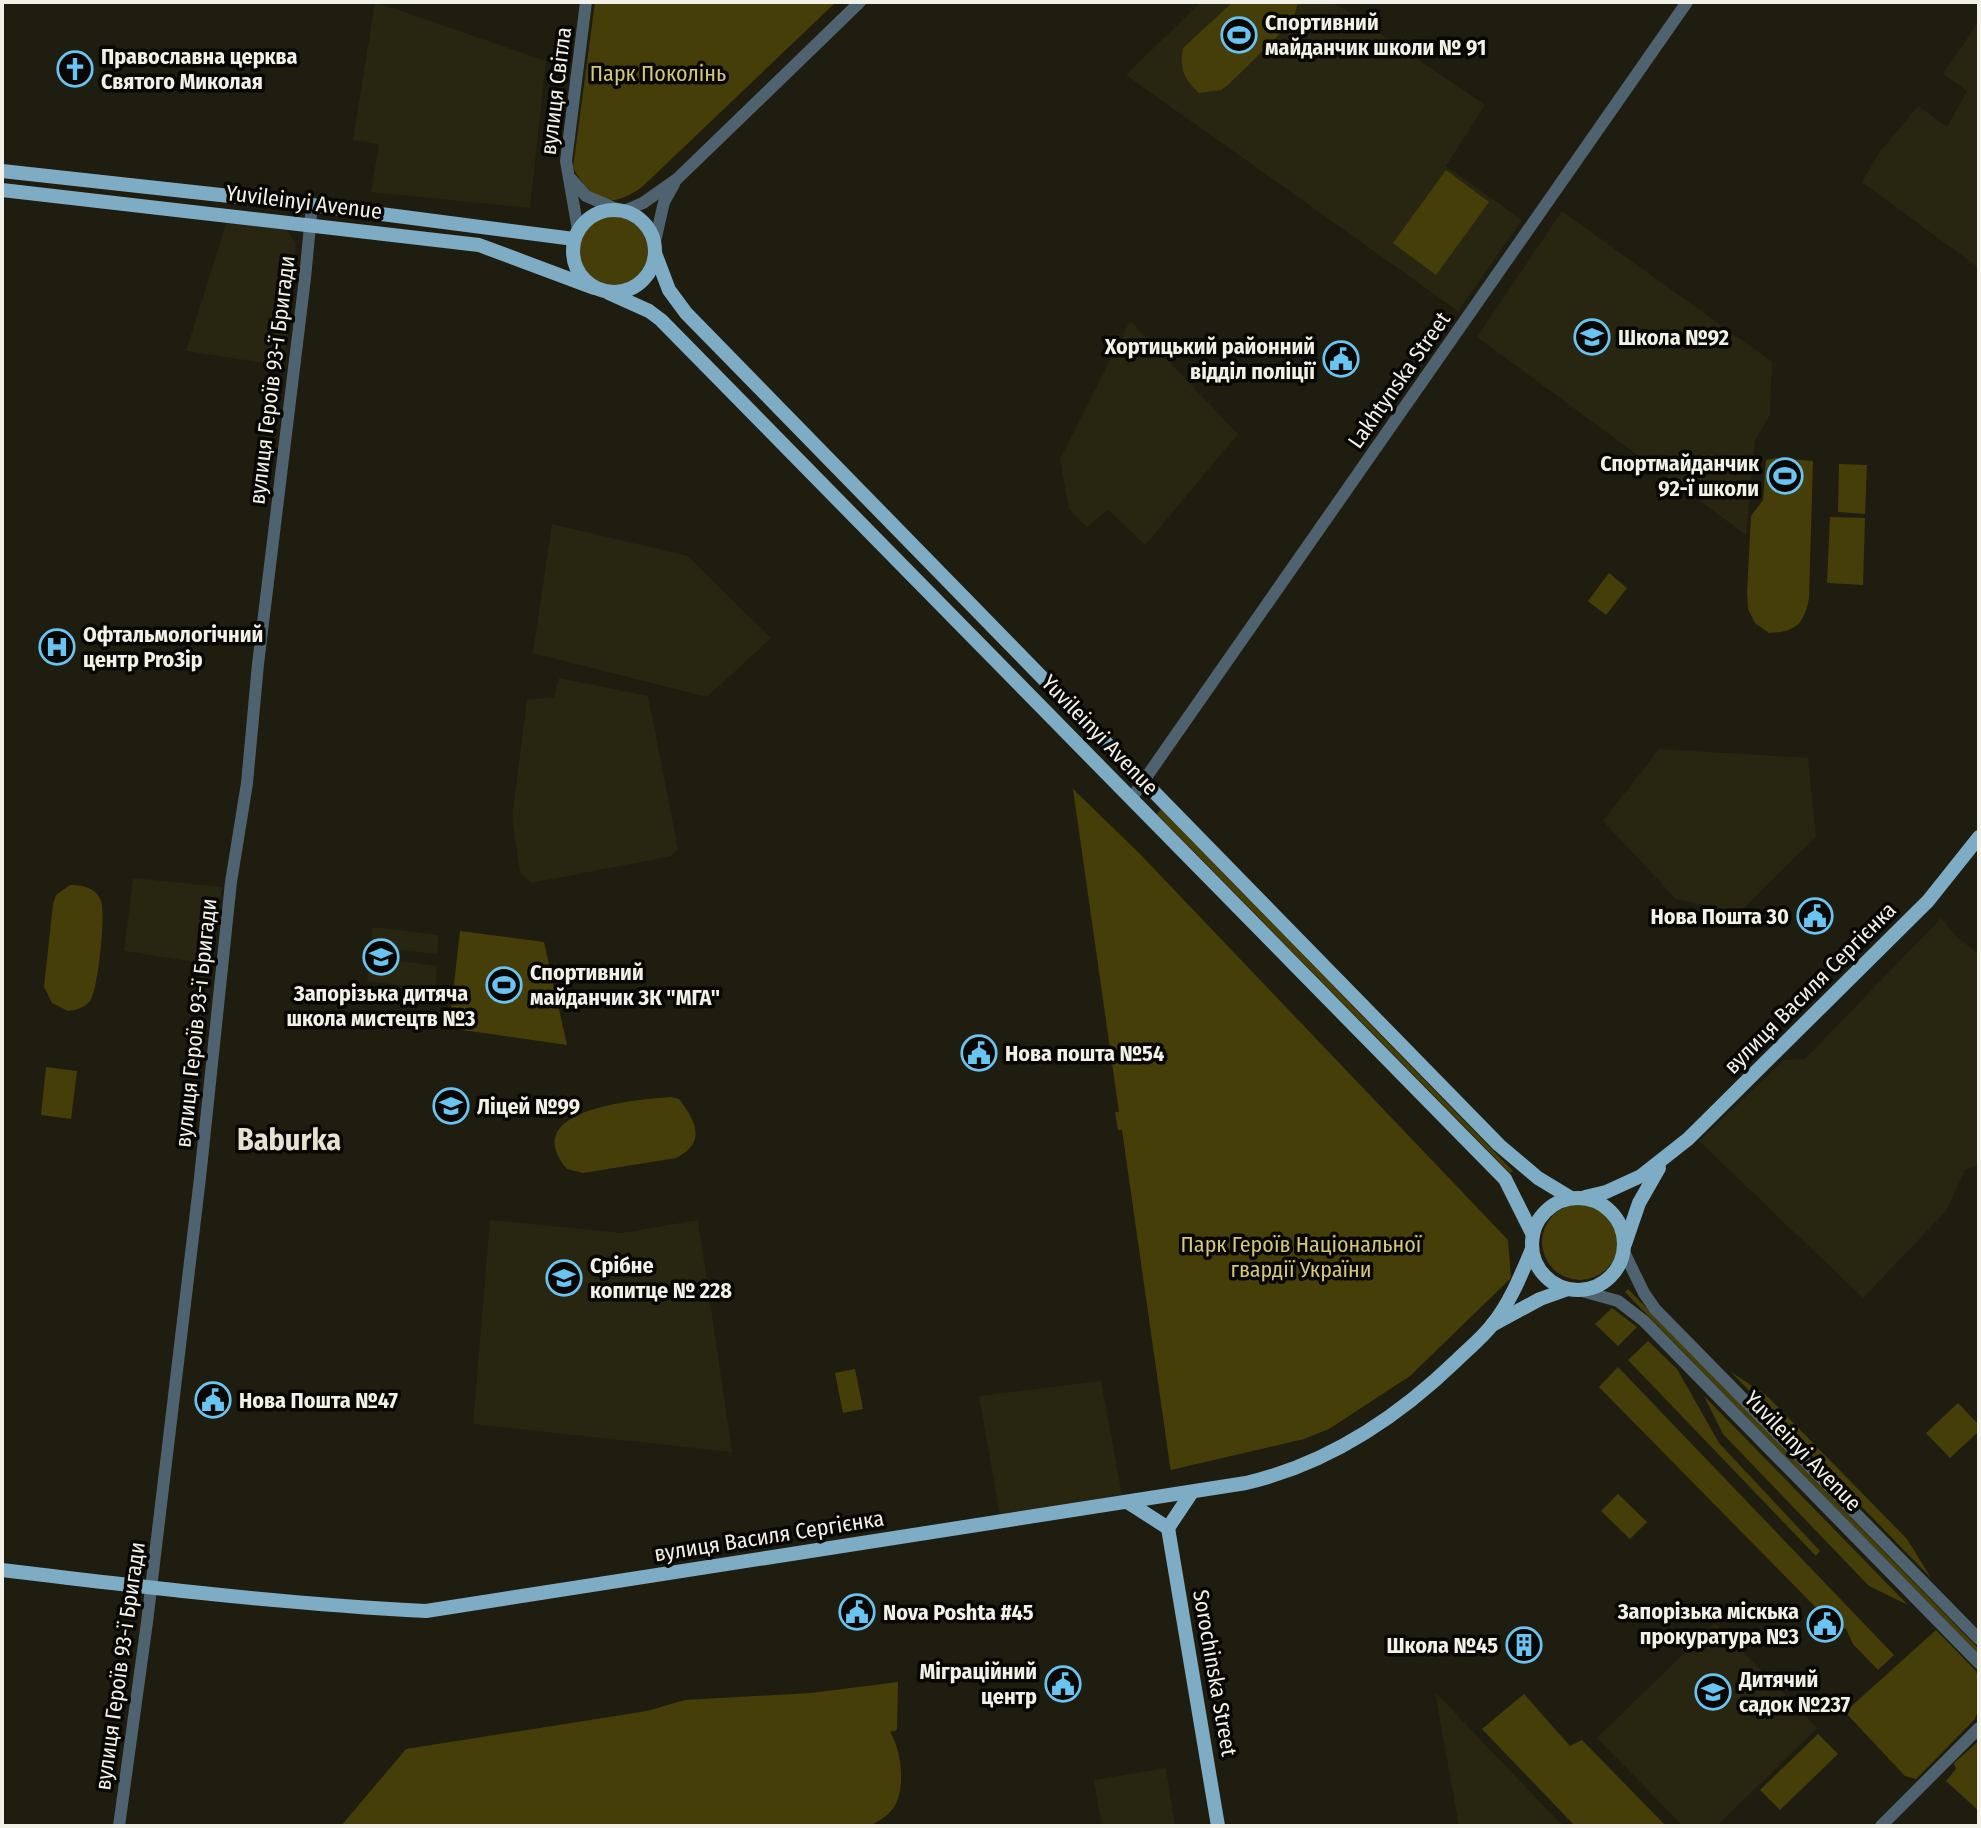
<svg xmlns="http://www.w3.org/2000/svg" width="1981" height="1828" font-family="'Fira Sans Condensed',sans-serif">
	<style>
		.built { fill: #282511 }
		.green { fill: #463e09 }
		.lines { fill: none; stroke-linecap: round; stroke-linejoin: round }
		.minor { stroke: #4e636f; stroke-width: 12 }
		.major { stroke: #7eacc4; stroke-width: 14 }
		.labels { text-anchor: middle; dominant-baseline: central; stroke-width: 7; stroke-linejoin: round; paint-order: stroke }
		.poi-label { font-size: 22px; font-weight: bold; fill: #f2f1e8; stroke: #080703; text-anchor: start }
		.park-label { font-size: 22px; fill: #d4c777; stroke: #080703 }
		.street-label { font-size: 22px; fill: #f2f1e8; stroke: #080703 }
		.district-label { font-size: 30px; font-weight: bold; fill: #e4e2d0; stroke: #080703 }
	</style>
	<rect width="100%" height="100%" fill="#1f1d0f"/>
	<g class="built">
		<polygon points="375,2 546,61 530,208 371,192 379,144 353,140"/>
		<polygon points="1201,2 1330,2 1346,10 1485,105 1446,166 1522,220 1458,311 1126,75"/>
		<polygon points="1979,21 1979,268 1862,182 1879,153 1918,106 1947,127 1967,91 1943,74"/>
		<polygon points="1562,211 1772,362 1770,415 1755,440 1746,535 1477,337"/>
		<polygon points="227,221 287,230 296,243 284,366 186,351"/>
		<polygon points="1130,321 1238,434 1145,545 1108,509 1087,527 1069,509 1060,459"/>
		<polygon points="552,524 688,556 771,638 707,697 533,653"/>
		<polygon points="559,678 648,696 678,849 672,856 531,883 520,872 512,818 527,700 554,697"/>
		<polygon points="1659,749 1808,758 1816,837 1739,913 1676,899 1603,821"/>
		<polygon points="133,878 222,887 213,965 124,951"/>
		<polygon points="1941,918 1957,937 1979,954 1979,1164 1965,1170 1946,1211 1863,1298 1699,1141 1784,1060 1805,1059"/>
		<polygon points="373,927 439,935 437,954 394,949 393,960 437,966 435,990 367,981"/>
		<polygon points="490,1220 621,1233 698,1220 732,1452 473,1424"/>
		<polygon points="1101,1381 1122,1495 1000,1515 979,1396"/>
		<polygon points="1715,1623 1817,1728 1717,1826 1683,1826 1597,1738"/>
		<polygon points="1435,1692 1563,1826 1459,1826"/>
		<polygon points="1166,1768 1175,1826 1102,1826 1094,1780"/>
	</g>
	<g class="green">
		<path d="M595,2H836L642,187C608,211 592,201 573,168Z"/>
		<path d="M1233,2H1298L1293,21L1228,85L1221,90L1199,93C1184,80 1179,68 1183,48Z"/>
		<polygon points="1446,170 1489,202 1436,275 1393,243"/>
		<circle cx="613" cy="251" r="37"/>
		<path d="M1776,458L1813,461L1809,598C1804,624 1796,632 1769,633L1755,623L1748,609L1747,593L1751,516L1763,500L1766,460Z"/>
		<polygon points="1839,464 1867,465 1865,514 1838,512"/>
		<polygon points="1830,517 1865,518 1863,585 1827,583"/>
		<polygon points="1609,573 1627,588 1606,615 1588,601"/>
		<polygon points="1073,789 1139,853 1508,1240 1511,1278 1410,1376 1329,1429 1304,1439 1171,1470 1170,1466 1122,1130 1118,1130 1115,1112 1119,1112"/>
		<polygon points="1161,809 1513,1171 1510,1173 1157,814"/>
		<path d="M70,885C83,885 96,888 101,901C106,913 98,992 90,1001C84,1008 76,1010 68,1011L52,1003L44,987L53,904L56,895Z"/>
		<polygon points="460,931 544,942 567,1045 449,1028"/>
		<polygon points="46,1067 77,1071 71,1119 41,1115"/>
		<path d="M671,1097L679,1099C696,1121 707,1143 676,1158L583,1173L567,1169C517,1109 634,1100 671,1097Z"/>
		<circle cx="1580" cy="1242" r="38"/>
		<polygon points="1628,1289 1979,1649 1979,1656 1625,1292"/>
		<polygon points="1612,1308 1637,1327 1618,1346 1595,1324"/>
		<polygon points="1648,1341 1677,1369 1719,1443 1820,1551 1816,1556 1628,1360"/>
		<polygon points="1618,1367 1894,1655 1878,1670 1853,1644 1846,1629 1832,1624 1599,1387"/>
		<polygon points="855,1369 863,1409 843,1413 835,1373"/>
		<polygon points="1731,1372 1766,1395 1907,1539 1931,1578"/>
		<polygon points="1704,1396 1908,1605 1869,1586 1723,1434"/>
		<polygon points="1958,1403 1979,1425 1979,1431 1950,1458 1926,1433"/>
		<polygon points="1618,1494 1647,1522 1630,1539 1601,1511"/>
		<path d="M1936,1630L1976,1671C1981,1684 1980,1706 1975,1719L1916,1779L1905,1776L1845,1712Z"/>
		<path d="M898,1682L897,1730L890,1732C902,1751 907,1793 891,1811C886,1817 877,1822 870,1826H341L406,1749L647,1711L685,1700L811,1693Z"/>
		<polygon points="1524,1694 1570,1746 1582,1740 1666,1826 1575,1826 1482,1729"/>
		<polygon points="1818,1734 1838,1754 1780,1810 1760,1790"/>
		<polygon points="1979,1741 1979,1811 1946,1781 1956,1769 1954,1763"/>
	</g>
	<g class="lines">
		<g class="minor">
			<polyline points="571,179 586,196 619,210"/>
			<polyline points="624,211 643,203 677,179 860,2"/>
			<polyline points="578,230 566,161 586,2"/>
			<polyline points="654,246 664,202 674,184"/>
			<polyline points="1131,799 1687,2"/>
			<polyline points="1624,1252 1644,1293 1655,1309 1979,1639"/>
			<polyline points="1582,1291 1618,1301 1644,1321 1979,1663"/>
			<polyline points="119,1826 147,1622 200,1178 231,882 247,783 258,664 305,278 312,205"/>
			<polyline points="1881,1826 1979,1728"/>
		</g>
		<g class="major">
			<polyline points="2,171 312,205 574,239"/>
			<polyline points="2,190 479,245 594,288"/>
			<circle cx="614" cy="251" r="41"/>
			<polyline points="655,253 669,290 686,313 1499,1145 1538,1178 1571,1198"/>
			<polyline points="609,293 649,311 661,320 1505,1179 1533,1235"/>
			<polyline points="1585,1197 1606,1192 1641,1176 1688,1139 1928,901 1979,837"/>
			<circle cx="1578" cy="1244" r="46"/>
			<polyline points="1625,1244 1639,1203 1659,1168"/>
			<polyline points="1492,1325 1540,1299 1568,1289"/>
			<polyline points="1129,1503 1168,1528"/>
			<polyline points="1168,1528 1218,1826"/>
			<polyline points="1168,1528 1192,1492"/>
			<path d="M2,1570C143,1587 284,1604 426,1611L1246,1483C1328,1464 1397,1418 1457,1360C1468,1349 1482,1338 1492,1325C1510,1303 1521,1275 1532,1249"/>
		</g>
	</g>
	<defs>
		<symbol id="stadium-ring" viewBox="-11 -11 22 22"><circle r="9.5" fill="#080703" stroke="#69c4f1" stroke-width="1.5"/><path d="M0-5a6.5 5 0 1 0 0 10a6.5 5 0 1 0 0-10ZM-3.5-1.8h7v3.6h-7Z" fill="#69c4f1"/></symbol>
		<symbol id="church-ring" viewBox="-11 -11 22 22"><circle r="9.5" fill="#080703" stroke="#69c4f1" stroke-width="1.5"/><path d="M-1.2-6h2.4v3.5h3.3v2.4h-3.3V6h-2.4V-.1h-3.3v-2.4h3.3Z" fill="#69c4f1"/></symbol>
		<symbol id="school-ring" viewBox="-11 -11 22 22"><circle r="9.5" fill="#080703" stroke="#69c4f1" stroke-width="1.5"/><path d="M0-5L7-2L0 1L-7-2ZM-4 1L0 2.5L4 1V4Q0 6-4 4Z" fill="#69c4f1"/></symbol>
		<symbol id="civic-ring" viewBox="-11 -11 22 22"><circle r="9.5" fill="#080703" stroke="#69c4f1" stroke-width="1.5"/><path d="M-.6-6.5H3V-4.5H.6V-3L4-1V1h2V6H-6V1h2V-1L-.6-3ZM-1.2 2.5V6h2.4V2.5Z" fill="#69c4f1"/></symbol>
		<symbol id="hospital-ring" viewBox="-11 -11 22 22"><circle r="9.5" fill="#080703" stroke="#69c4f1" stroke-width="1.5"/><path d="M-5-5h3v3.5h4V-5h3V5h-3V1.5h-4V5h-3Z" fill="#69c4f1"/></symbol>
		<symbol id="building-ring" viewBox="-11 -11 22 22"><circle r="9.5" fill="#080703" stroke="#69c4f1" stroke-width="1.5"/><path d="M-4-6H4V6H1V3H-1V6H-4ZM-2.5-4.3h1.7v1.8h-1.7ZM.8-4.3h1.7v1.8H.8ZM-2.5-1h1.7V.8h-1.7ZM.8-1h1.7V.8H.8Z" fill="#69c4f1"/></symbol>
	</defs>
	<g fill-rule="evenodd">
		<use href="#stadium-ring" x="1219" y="15" width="40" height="40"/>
		<use href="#church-ring" x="55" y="49" width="40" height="40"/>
		<use href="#school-ring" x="1572" y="317" width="40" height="40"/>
		<use href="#civic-ring" x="1321" y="339" width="40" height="40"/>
		<use href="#stadium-ring" x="1765" y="456" width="40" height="40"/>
		<use href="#hospital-ring" x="37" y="627" width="40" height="40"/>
		<use href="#civic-ring" x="1795" y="896" width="40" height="40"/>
		<use href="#school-ring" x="361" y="937" width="40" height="40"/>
		<use href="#stadium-ring" x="484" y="965" width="40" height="40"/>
		<use href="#civic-ring" x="959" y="1033" width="40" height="40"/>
		<use href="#school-ring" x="431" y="1086" width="40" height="40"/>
		<use href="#school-ring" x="544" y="1258" width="40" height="40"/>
		<use href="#civic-ring" x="193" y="1380" width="40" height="40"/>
		<use href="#civic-ring" x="837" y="1592" width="40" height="40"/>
		<use href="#civic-ring" x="1805" y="1604" width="40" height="40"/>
		<use href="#building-ring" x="1504" y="1625" width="40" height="40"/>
		<use href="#civic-ring" x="1043" y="1664" width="40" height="40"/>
		<use href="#school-ring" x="1693" y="1672" width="40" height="40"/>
	</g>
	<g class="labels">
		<g class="poi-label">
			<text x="1265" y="22">Спортивний<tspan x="1265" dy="25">майданчик школи № 91</tspan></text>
			<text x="101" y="56">Православна церква<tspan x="101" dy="25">Святого Миколая</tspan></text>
			<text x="1618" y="337">Школа №92</text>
			<text x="1315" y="346" text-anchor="end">Хортицький районний<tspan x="1315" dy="25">відділ поліції</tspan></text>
			<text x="1759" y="463" text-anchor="end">Спортмайданчик<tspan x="1759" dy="25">92-ї школи</tspan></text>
			<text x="83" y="634">Офтальмологічний<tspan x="83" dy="25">центр ProЗір</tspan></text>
			<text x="1789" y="916" text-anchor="end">Нова Пошта 30</text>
			<text x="530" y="972">Спортивний<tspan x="530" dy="25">майданчик ЗК "МГА"</tspan></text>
			<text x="381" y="993" text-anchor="middle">Запорізька дитяча<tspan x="381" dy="25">школа мистецтв №3</tspan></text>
			<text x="1005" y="1053">Нова пошта №54</text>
			<text x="477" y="1106">Ліцей №99</text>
			<text x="590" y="1265">Срібне<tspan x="590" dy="25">копитце № 228</tspan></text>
			<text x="239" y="1400">Нова Пошта №47</text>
			<text x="1799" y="1611" text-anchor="end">Запорізька міскька<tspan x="1799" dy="25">прокуратура №3</tspan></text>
			<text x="883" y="1612">Nova Poshta #45</text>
			<text x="1498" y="1645" text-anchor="end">Школа №45</text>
			<text x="1037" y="1671" text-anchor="end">Міграційний<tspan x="1037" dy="25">центр</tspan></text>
			<text x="1739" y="1679">Дитячий<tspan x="1739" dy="25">садок №237</tspan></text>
		</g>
		<g class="park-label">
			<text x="658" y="73">Парк Поколінь</text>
			<text x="1301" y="1244">Парк Героїв Національної<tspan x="1301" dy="25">гвардії України</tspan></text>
		</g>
		<g class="street-label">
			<text transform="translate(556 91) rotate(-83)">вулиця Світла</text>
			<text transform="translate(304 202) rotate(7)">Yuvileinyi Avenue</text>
			<text transform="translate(272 380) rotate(-83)">вулиця Героїв 93-ї Бригади</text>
			<text transform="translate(1399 380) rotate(-55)">Lakhtynska Street</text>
			<text transform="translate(1100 735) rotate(46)">Yuvileinyi Avenue</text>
			<text transform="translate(1810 988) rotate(-45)">вулиця Василя Сергієнка</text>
			<text transform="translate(196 1023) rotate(-84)">вулиця Героїв 93-ї Бригади</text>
			<text transform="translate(1803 1451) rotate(46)">Yuvileinyi Avenue</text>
			<text transform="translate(769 1536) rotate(-9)">вулиця Василя Сергієнка</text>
			<text transform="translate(120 1666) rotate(-82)">вулиця Героїв 93-ї Бригади</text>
			<text transform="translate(1215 1673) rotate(80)">Sorochinska Street</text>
		</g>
		<g class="district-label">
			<text x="289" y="1140">Baburka</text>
		</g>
	</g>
	<rect width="1981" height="1828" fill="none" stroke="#f2f1e8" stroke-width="8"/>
</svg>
